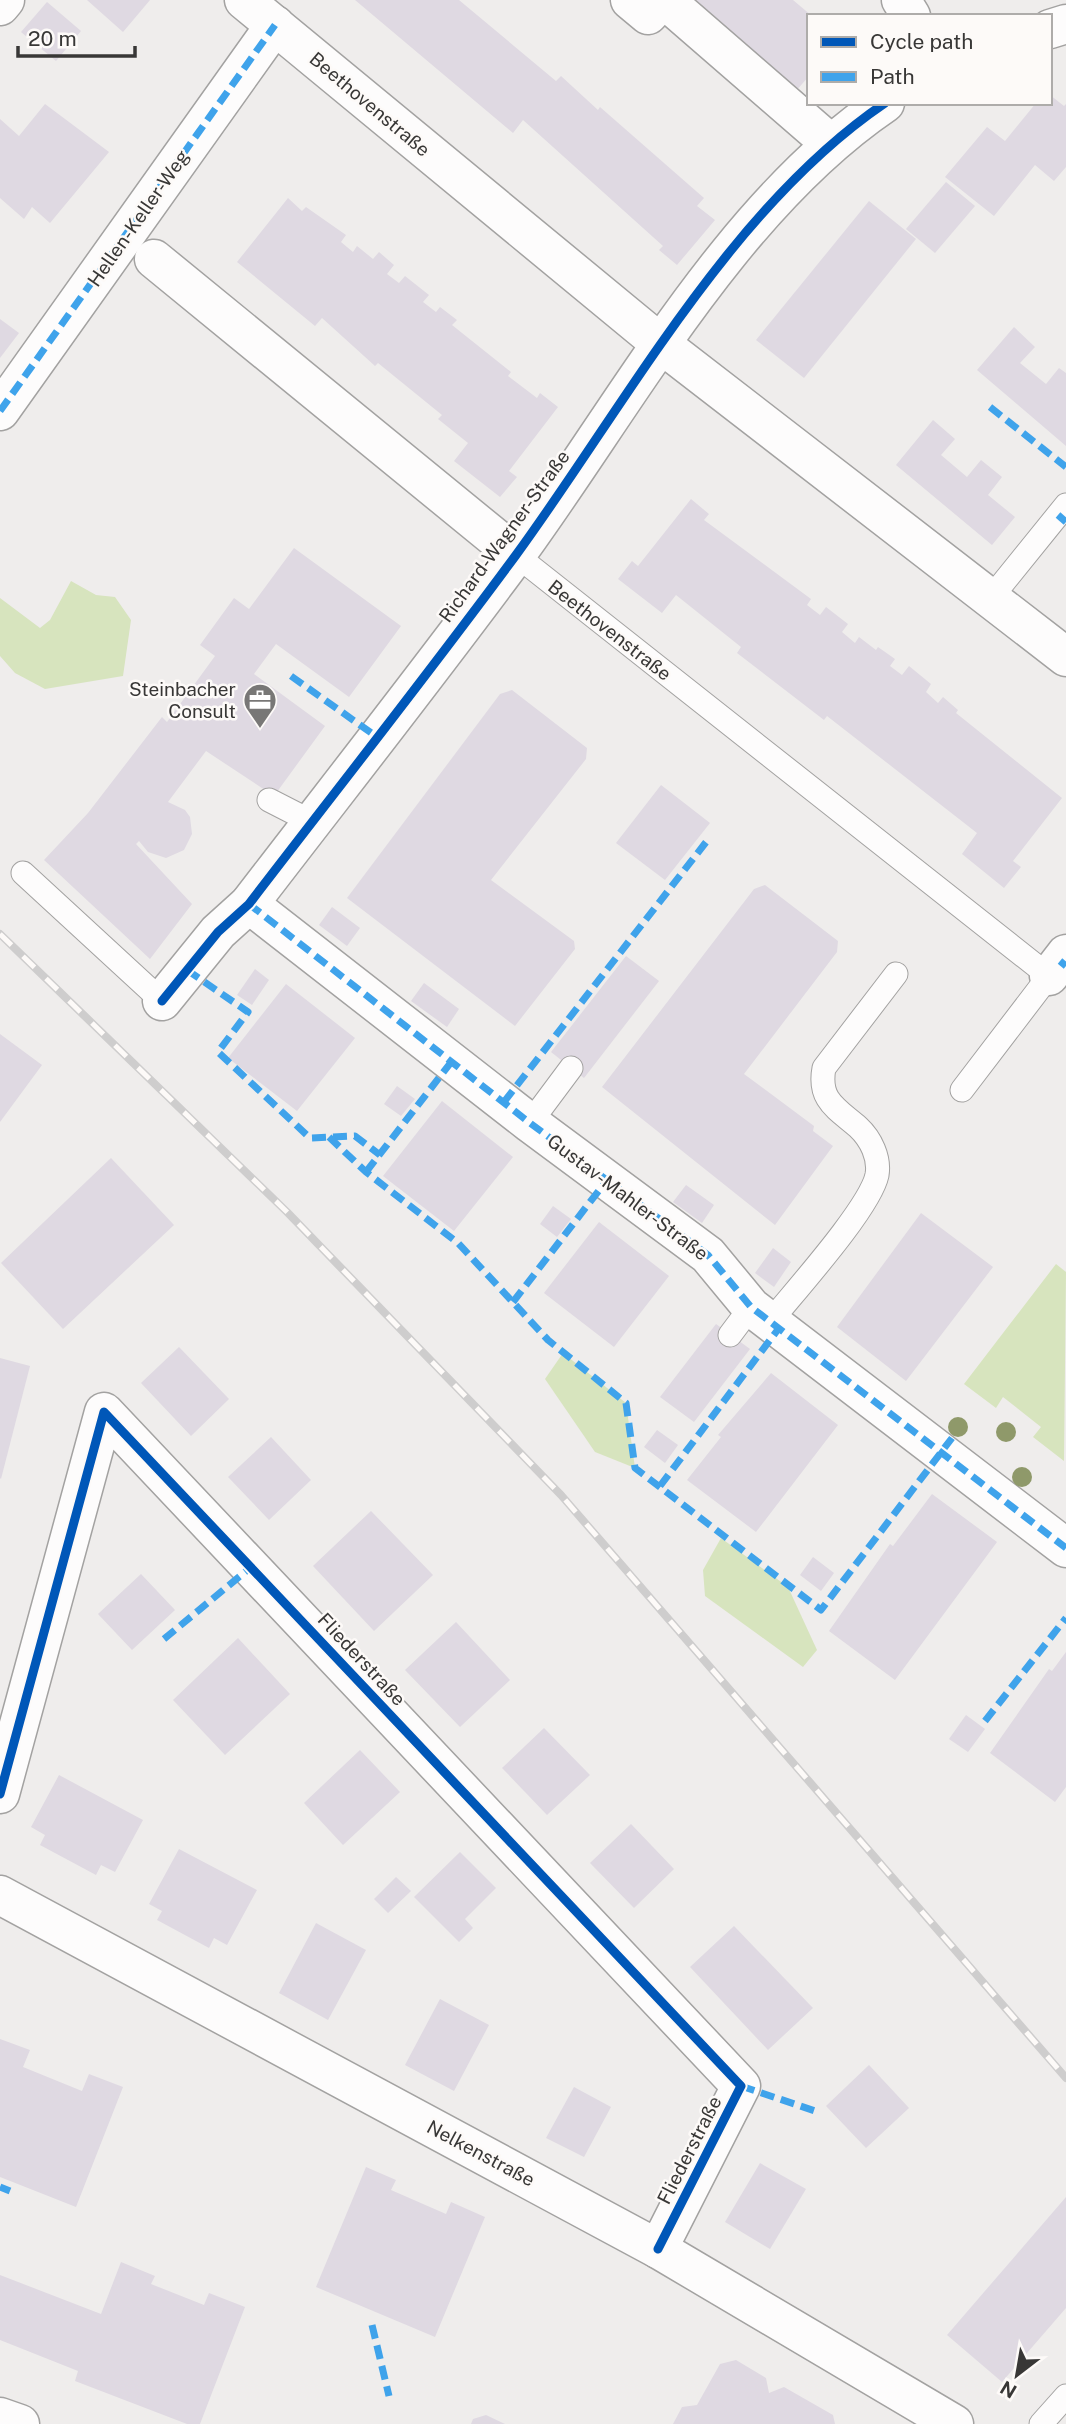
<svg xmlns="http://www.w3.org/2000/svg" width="1066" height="2424" font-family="'Public Sans',sans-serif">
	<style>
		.green { fill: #d7e4be }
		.building { fill: #dfd9e2 }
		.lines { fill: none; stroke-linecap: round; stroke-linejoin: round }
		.lane-casing { stroke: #a3a2a1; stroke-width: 25 }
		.street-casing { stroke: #a3a2a1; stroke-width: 41 }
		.secondary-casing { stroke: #a3a2a1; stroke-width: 41 }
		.lane { stroke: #fdfcfc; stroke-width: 23 }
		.street { stroke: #fdfcfc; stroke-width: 38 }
		.secondary { stroke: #fdfcfc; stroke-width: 38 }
		.rail-casing { stroke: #cecdcd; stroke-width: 8 }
		.rail { stroke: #fdfaf8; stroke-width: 5; stroke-dasharray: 16; stroke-linecap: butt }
		.quiet { stroke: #3fa3eb; stroke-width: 7; stroke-dasharray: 14 7; stroke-linecap: butt }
		.cycleway-casing { stroke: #fdfaf8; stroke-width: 13 }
		.cycleway { stroke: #0057b8; stroke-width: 9 }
		.tree { fill: #8f996a }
		.labels { text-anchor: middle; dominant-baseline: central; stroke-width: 5; stroke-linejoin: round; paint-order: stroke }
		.street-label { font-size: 19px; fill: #383736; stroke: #fdfaf8 }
		.poi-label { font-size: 19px; fill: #383736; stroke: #fdfaf8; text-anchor: end }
	</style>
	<rect width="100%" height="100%" fill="#efedec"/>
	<g class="green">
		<polygon points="71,581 96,595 115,597 131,620 123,676 45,689 15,673 0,656 0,598 40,628 50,620"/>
		<polygon points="1056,1264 1066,1272 1064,1461 1033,1437 1041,1427 1003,1397 996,1408 964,1384"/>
		<polygon points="563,1353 626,1403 635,1468 595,1452 545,1379"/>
		<polygon points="721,1538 788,1587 817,1650 803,1667 705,1596 703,1570"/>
	</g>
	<g class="building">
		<polygon points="87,0 150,0 123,32"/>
		<polygon points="355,0 459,0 556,81 561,76 598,110 600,107 704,198 697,206 715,220 677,265 659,250 663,246 523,120 513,133"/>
		<polygon points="691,0 793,0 812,16 809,16 809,76 796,91"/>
		<polygon points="47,2 81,31 56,61 21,32"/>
		<polygon points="1050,95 1064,106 1066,104 1066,167 1054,181 1035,165 994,216 945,177 987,127 1005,141 1036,103 1050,103"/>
		<polygon points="45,104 109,152 50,223 32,207 24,219 0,198 0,119 19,136"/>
		<polygon points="946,182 975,206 935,253 906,229"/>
		<polygon points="288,198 302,211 306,207 346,235 341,242 353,252 357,246 373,259 379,252 394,265 387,274 399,283 405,276 429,295 423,302 436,312 440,307 457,320 452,325 511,372 508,376 537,398 540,393 558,407 509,471 517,477 500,497 454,461 468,443 438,419 442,415 378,363 375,366 364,356 322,318 315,326 237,262"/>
		<polygon points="869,201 916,239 804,378 756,340"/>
		<polygon points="0,319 19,333 0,358"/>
		<polygon points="1014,327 1035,347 1020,363 1046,384 1059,368 1066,373 1066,446 977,370"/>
		<polygon points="933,420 955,439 941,455 967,477 981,460 1002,477 988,495 1015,517 992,545 896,465"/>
		<polygon points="691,499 709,514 704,520 811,599 807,605 820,615 826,607 848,624 842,632 855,643 859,637 876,650 878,647 895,659 890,666 902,675 909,666 931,684 926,692 938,703 943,697 958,710 956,713 1062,798 1013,861 1021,867 1004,888 962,854 977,833 827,716 824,720 737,653 741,647 676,595 662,613 618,579 632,561 638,566"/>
		<polygon points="294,548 401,626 349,697 276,644 254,674 325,726 274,796 206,751 168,802 185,810 190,817 192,834 184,850 166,858 148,852 139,841 136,844 192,904 150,959 44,860 88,813 162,717 167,722 215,656 200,645 234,598 249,609"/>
		<polygon points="512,690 587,748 586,759 491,880 574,941 575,949 515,1026 347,898 500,694"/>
		<polygon points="661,785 710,823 665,880 616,843"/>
		<polygon points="765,885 838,941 837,952 744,1074 814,1126 813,1131 833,1146 775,1225 602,1087 754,889"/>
		<polygon points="332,907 360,928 347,946 319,925"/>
		<polygon points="626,956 659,981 584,1078 551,1052"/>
		<polygon points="255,969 269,980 252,1005 237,995"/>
		<polygon points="424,983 459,1009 447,1027 411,1001"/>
		<polygon points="286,984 355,1038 297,1111 228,1058"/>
		<polygon points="0,1034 42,1065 0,1122"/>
		<polygon points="397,1086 415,1099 401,1116 384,1104"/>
		<polygon points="442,1101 513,1157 454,1231 383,1176"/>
		<polygon points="111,1158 174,1225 63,1329 1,1263"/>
		<polygon points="686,1185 714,1205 702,1223 673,1202"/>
		<polygon points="553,1206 571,1219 557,1237 540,1224"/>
		<polygon points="921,1213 993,1267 906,1381 837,1327"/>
		<polygon points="599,1222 669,1276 614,1347 544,1293"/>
		<polygon points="773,1248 791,1262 774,1287 755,1273"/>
		<polygon points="716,1324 750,1349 694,1422 660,1397"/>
		<polygon points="179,1347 229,1399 191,1436 141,1383"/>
		<polygon points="0,1358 30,1366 1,1479 0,1478"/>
		<polygon points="771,1373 838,1425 756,1532 687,1480 721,1437 718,1435"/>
		<polygon points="657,1430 678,1445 665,1463 644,1447"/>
		<polygon points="271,1437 311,1480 269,1520 228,1477"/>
		<polygon points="932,1494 997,1542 895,1680 829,1631 890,1544 893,1546"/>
		<polygon points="371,1511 433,1575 374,1631 313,1566"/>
		<polygon points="813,1557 834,1573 821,1591 800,1575"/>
		<polygon points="141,1574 175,1610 132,1650 98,1614"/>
		<polygon points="456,1622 510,1680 460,1727 405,1670"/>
		<polygon points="238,1638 290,1694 225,1755 173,1700"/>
		<polygon points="1066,1652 1066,1787 1055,1802 990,1753 1049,1669 1052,1671"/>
		<polygon points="966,1715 985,1729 968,1752 949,1739"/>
		<polygon points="544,1728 590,1775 547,1815 502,1768"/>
		<polygon points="360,1750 400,1792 343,1845 304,1803"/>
		<polygon points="59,1775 143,1820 115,1872 101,1865 96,1875 40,1845 45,1835 31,1827"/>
		<polygon points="631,1824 674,1869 634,1908 590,1863"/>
		<polygon points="179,1849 257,1890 227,1945 214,1938 209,1948 157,1920 162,1911 149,1904"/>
		<polygon points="460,1852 496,1888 465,1919 473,1928 459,1942 414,1897"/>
		<polygon points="396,1877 411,1891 388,1913 374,1899"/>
		<polygon points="316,1923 366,1950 328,2020 279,1993"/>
		<polygon points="734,1926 813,2008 768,2050 690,1967"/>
		<polygon points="440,1999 489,2025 454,2091 405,2065"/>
		<polygon points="0,2039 30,2050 23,2067 82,2091 89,2074 123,2087 76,2207 0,2177"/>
		<polygon points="869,2065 909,2108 866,2148 826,2106"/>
		<polygon points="574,2087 611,2107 584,2157 546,2138"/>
		<polygon points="760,2163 806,2189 770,2249 725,2222"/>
		<polygon points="366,2167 396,2180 391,2190 446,2214 451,2202 485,2217 435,2337 316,2287"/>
		<polygon points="1066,2197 1066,2308 1002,2382 947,2335"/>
		<polygon points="121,2262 155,2276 151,2284 204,2305 209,2293 245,2307 200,2424 187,2424 75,2381 78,2371 0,2340 0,2275 101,2314"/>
		<polygon points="736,2360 766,2378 769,2393 784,2387 833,2415 835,2424 673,2424 682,2407 697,2405 720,2364"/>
		<polygon points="486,2415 505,2424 471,2424 473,2419"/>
	</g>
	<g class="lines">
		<defs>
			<g id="lane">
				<polyline points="516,555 1049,976 962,1090"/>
				<polyline points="990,599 1066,505"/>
				<polyline points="269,800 312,822"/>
				<polyline points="23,873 162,1001"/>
				<polyline points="530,1123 571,1068"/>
				<path d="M770,1322C795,1291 870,1208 877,1175C880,1158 871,1139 858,1127C836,1108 818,1100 824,1068L896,974"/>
				<polyline points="730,1335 751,1307"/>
				<polyline points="1041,2424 1066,2396"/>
			</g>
			<g id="street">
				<polyline points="244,0 661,344 1066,657"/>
				<polyline points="630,0 648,15 662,0"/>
				<polyline points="665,0 831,144"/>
				<polyline points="901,0 911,16"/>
				<polyline points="0,6 5,0"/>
				<polyline points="1050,29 1066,24"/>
				<polyline points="154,259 516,555"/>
				<polyline points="0,411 275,25"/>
				<polyline points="249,904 530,1123 708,1255 751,1307 1066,1548"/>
				<polyline points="1049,976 1066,954"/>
				<path d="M162,1001L218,932L249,904C338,788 429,673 516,555C625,406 730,208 885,103"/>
				<polyline points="0,1794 104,1412 741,2086 658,2249"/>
				<polyline points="0,1895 658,2249 954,2424"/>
			</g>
			<polyline id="secondary" points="0,2417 20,2424"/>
		</defs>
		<use href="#lane" class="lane-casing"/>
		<use href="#street" class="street-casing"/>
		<use href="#secondary" class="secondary-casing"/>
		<use href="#lane" class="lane"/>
		<use href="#street" class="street"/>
		<use href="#secondary" class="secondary"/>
		<defs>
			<polyline id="rail" points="0,934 287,1212 561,1495 1066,2078"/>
		</defs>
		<use href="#rail" class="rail-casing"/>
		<use href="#rail" class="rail"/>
		<g class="quiet">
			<polyline points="990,407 1066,467"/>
			<polyline points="0,411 275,25"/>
			<polyline points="1058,515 1066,522"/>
			<polyline points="291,676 377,737"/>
			<polyline points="249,904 530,1123 708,1255 751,1307 1066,1548"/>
			<polyline points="1060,961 1066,966"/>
			<polyline points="187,970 248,1012 218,1052 310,1138 355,1136 380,1155"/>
			<polyline points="504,1102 710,837"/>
			<polyline points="329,1137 366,1172 458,1243 548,1340 626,1403 635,1468 821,1610 952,1438"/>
			<polyline points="366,1172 452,1061"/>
			<polyline points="513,1302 607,1180"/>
			<polyline points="660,1486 779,1328"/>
			<polyline points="164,1639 251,1567"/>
			<polyline points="985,1721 1066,1618"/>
			<polyline points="741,2086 818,2112"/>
			<polyline points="0,2187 10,2191"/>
			<polyline points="372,2325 389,2396"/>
		</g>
		<defs>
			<g id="cycleway">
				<path d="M162,1001L218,932L249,904C338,788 429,673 516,555C625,406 730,208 885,103"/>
				<polyline points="0,1794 104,1412 741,2086 658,2249"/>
			</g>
		</defs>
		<use href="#cycleway" class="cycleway-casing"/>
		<use href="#cycleway" class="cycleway"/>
	</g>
	<g class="tree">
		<circle cx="958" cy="1427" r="10"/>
		<circle cx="1006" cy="1432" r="10"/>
		<circle cx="1022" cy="1477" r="10"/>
	</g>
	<defs>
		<symbol id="office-pin" viewBox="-11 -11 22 30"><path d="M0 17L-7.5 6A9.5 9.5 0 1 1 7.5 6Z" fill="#787776" stroke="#fdfaf8"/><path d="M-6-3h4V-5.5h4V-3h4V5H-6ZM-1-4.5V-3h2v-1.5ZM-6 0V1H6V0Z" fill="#fff"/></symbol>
	</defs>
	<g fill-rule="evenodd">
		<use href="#office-pin" x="241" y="681" width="38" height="52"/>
	</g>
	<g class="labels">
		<g class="street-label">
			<text transform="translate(370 104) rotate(40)">Beethovenstraße</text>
			<text transform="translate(138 218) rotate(-55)">Hellen-Keller-Weg</text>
			<text transform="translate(504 536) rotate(-54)">Richard-Wagner-Straße</text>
			<text transform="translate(610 630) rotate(38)">Beethovenstraße</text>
			<text transform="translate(628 1197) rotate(37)">Gustav-Mahler-Straße</text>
			<text transform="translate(362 1659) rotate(47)">Fliederstraße</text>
			<text transform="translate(689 2150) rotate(-63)">Fliederstraße</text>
			<text transform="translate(481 2153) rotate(28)">Nelkenstraße</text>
		</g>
		<g class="poi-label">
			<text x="236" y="689">Steinbacher<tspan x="236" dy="22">Consult</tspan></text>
		</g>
	</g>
	<rect x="807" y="14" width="245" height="91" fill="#fdfaf8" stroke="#aeacaa" stroke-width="2"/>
	<rect x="821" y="37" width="35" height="10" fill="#0057b8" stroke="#aeacaa" stroke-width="2"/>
	<text x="870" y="49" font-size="21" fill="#383736">Cycle path</text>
	<rect x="821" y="72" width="35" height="10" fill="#3fa3eb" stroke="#aeacaa" stroke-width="2"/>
	<text x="870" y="84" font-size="21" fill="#383736">Path</text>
	<g transform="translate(1017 2375) rotate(211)" stroke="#fdfaf8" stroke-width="5" paint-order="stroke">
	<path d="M0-5L12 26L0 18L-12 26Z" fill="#383736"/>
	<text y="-10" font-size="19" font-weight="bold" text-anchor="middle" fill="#383736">N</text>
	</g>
	<path d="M18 46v10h117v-10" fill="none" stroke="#383736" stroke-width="3.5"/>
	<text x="28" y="46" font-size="21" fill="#383736" stroke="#fdfaf8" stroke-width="5" paint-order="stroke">20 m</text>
</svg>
